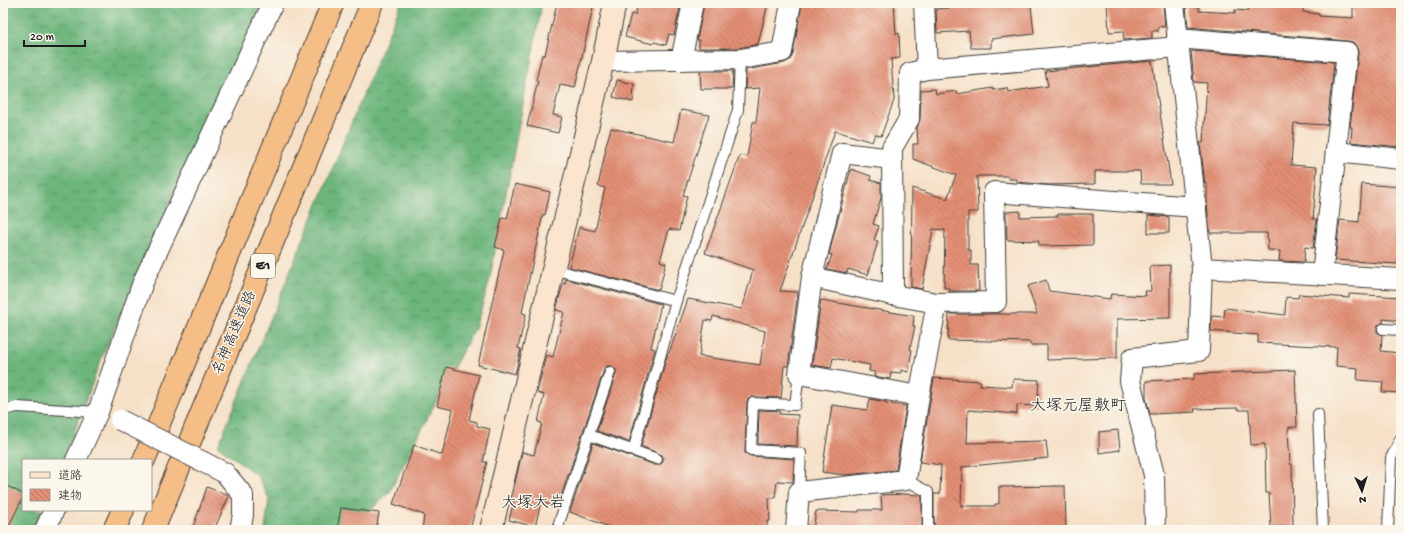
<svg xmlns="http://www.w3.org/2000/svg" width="1404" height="533" font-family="'Gochi Hand','Klee One',sans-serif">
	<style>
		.forest { fill: url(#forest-crowns); stroke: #44684c }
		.building { fill: url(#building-back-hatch); fill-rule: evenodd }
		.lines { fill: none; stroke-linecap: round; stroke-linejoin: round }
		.lane-casing { stroke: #3d3a36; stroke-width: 12 }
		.street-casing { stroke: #3d3a36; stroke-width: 22 }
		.secondary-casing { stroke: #3d3a36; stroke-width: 24 }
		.highway-casing { stroke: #3d3a36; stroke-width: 24 }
		.lane { stroke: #fff; stroke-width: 10 }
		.street { stroke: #fff; stroke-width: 20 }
		.secondary { stroke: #fbe5cf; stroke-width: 22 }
		.highway { stroke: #f6be87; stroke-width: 22 }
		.street-bridge-casing { stroke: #3d3a36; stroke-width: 22; stroke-linecap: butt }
		.street-bridge { stroke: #fff; stroke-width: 20 }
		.labels { text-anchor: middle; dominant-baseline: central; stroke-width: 3; stroke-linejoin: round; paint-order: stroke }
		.shield { fill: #fbf7ec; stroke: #5f5e5a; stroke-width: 1 }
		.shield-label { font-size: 14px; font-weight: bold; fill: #1c1c1c }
		.street-label { font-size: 15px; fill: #1c1c1c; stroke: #fbf7ec }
		.neighbourhood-label { font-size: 16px; fill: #1c1c1c; stroke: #fbf7ec }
	</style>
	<defs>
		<pattern id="forest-crowns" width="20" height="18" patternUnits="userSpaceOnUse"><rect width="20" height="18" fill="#6cb57c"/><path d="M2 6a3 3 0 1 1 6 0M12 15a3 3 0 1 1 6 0" fill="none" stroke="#589265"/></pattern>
		<pattern id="building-back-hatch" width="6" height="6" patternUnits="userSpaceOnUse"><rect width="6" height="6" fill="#e38f75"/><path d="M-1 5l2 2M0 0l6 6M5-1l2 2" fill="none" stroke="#b7745f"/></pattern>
	</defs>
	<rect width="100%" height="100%" fill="#fbf7ec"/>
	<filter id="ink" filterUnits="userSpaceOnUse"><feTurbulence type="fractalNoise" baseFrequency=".025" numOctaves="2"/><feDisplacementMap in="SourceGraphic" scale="8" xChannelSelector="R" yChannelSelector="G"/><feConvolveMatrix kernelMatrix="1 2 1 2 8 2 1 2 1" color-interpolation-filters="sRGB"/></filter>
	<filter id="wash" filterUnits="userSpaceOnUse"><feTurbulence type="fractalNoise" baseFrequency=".012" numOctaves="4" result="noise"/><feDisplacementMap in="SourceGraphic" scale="16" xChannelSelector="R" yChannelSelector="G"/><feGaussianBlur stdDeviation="0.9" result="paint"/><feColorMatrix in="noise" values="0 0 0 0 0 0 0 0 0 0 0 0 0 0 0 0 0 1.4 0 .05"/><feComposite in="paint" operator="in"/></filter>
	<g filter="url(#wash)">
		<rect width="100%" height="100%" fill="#f6e1c8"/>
		<g class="forest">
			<polygon points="3,3 263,3 194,147 102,357 64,460 23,460 23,510 42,510 33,530 3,530"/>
			<polygon points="401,3 540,3 541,9 489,283 475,328 456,363 389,493 349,530 265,530 269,499 258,476 218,446"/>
		</g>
		<g id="blocks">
			<g class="building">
				<polygon points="557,3 594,3 575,88 560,85 553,115 562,117 558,133 527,126 538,81 536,80 542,55 545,55"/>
				<polygon points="638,3 681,3 674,35 669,34 666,45 654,42 653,44 625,37 631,14 635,15"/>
				<polygon points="704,3 768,3 758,44 739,48 699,48 699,40 697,40"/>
				<path d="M802,3H894L896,34L899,33L900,58L891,59L894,100L881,136L875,134L872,142L836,131H835L780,291L798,292L788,366H784L781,398L753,397L748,399L747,402L745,450V453L751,456L794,459L793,482L777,481L775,498H769L770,521H767V530H617L570,512L593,443L655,465H659L663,462V457L662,455L641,446L668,353H669L688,299L742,309L753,270L705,253L740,155L747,157L753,122H756L760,88L745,89L746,70L784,63L790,60L793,54ZM713,316L765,331L760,365L699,356L705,320L712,321Z"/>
				<polygon points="971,3 997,3 997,7 1031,5 1034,34 991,39 991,48 971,48 969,31 937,33 936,9 949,8 949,6 971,5"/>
				<polygon points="1107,3 1159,3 1159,4 1163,4 1165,27 1158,26 1158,31 1152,31 1152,38 1124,40 1123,31 1109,32"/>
				<polygon points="1249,3 1303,3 1303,12 1319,14 1319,16 1353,18 1353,3 1401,3 1401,147 1351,142 1352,127 1350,127 1358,53 1357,47 1353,42 1348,41 1188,27 1186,6 1199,7 1199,11 1235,13 1235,10 1248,11"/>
				<polygon points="1191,51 1334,62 1327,125 1294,123 1291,165 1317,167 1313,219 1317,219 1313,248 1305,247 1304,262 1279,261 1280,251 1268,250 1267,233 1210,233 1207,204 1207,184 1205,184 1200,143 1203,143 1207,83 1194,82"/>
				<polygon points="1152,61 1171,184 1141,184 1140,171 1095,171 1095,184 1049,185 1017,182 1017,179 1009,179 1009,176 977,176 978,212 968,212 968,250 971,250 971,265 978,265 979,291 949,291 949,288 944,288 945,230 933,229 922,289 911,287 912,188 947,199 956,175 913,159 913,144 918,144 917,128 920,119 921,90 935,89 936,94 956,91 957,94 993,88 993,90 1007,88 1008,92 1048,86 1045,71"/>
				<polygon points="700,71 733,71 732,89 701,89"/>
				<polygon points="617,80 634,84 633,102 613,97"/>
				<polygon points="681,110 709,115 683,195 687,196 679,231 669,229 660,261 666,263 659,290 569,267 579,227 595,231 605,188 598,186 606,149 605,149 611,128 674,142"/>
				<polygon points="851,169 871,176 870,180 881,183 881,198 873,224 879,226 874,240 878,241 868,275 848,269 847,273 827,269 832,255 829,254"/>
				<polygon points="515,184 550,192 545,215 543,214 524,302 522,313 526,314 518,348 521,349 515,374 478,365 504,250 495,247 502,218 507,219"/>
				<polygon points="1362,184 1401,187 1397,242 1399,242 1398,264 1335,260 1340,220 1359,222"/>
				<polygon points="1020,211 1020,217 1058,216 1058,214 1093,214 1093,245 1039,246 1039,241 1007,240 1006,212"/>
				<polygon points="1148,215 1169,217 1169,233 1148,233"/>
				<polygon points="1170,265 1170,318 1117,319 1117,358 1047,360 1047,345 1030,345 1030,342 948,340 949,314 1037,314 1028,286 1046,280 1049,291 1110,299 1111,294 1146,296 1145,291 1151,291 1150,266"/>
				<polygon points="566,279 661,304 651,348 655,349 629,442 597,431 616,374 616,370 612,366 608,366 605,367 557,508 541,502 535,527 509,520 514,501 511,500 522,452 534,455 542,423 538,422 544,395 537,393 546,355 553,357 564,312 556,310 562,288 564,283 565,284"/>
				<polygon points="1299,294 1349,298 1349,294 1401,297 1401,321 1383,319 1383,323 1378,325 1377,329 1377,332 1382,335 1381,351 1400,353 1398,377 1401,377 1401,393 1382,392 1383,382 1357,380 1358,368 1336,366 1337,347 1258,343 1258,335 1211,331 1212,316 1224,317 1225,308 1285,315 1286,297 1298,298"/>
				<polygon points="821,300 914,316 913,326 915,326 910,349 912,350 908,372 901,370 901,373 891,372 890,379 874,376 875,372 869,371 870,365 833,358 831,368 812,365"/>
				<polygon points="446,367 479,375 469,420 477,422 477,426 490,429 483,462 487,462 470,530 422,530 424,515 393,504 414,445 442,455 453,410 437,406"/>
				<polygon points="1295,370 1297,427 1289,427 1288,431 1290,464 1292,464 1293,526 1271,527 1269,493 1266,493 1265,444 1251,445 1249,410 1239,410 1238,408 1194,409 1195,412 1150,414 1146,398 1146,381 1194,379 1194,374"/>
				<polygon points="934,378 981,381 980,385 1012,387 1013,379 1039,380 1037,406 1017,405 1017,414 968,410 967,443 1046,441 1048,458 962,467 961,506 995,506 995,504 999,504 999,487 1065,486 1066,530 934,530 934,494 940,494 941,465 920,462"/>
				<polygon points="870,399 886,402 886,403 906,406 896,470 845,475 822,472 832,405 867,410"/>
				<polygon points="759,410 780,411 779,414 798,415 797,446 758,444"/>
				<polygon points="1118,430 1120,450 1099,453 1099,432"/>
				<polygon points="3,484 23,494 23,497 7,530 3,530"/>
				<polygon points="207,487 229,496 214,530 192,530"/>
				<polygon points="904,494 919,495 922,496 922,530 813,530 816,511 859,512 859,510 882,510 881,495"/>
				<polygon points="341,508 379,513 376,530 337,530"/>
			</g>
		</g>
	</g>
	<g filter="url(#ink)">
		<use href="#blocks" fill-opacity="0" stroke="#3d3a36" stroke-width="1"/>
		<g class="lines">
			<defs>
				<g id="lane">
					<polyline points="553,269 676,301 633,451"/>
					<polyline points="676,301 738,110 740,59"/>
					<polyline points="1383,329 1401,330"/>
					<polyline points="799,374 795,405 753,403 751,450 801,453 799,492"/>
					<polyline points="3,410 17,407 98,412"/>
					<polyline points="1318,414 1323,530"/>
					<polyline points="589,435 657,459"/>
					<polyline points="906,480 928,492 928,530"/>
					<polyline points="559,530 559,523 610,372"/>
					<polyline points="1388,530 1391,458 1401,438"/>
				</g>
				<g id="street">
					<polyline points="924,3 927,69"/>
					<polyline points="1174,3 1202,268 1401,279"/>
					<polyline points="1177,38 1347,52 1322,275"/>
					<polyline points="681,60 693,3"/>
					<polyline points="603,61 740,59 782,52 791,3"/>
					<polyline points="1336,152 1401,159"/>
					<polyline points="892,159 842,153 812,277 799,374 919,396"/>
					<polyline points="812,277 893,295"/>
					<polyline points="937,303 996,302 994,192 1196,207"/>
					<polyline points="76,460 98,412 143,282 273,3"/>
					<polyline points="225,473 243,495 243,515 240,530"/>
					<polyline points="45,530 54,510"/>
					<polyline points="796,530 799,492 906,480 919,396 937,303 893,295 892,148 909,119 910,73 927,69 1178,47"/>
					<polyline points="1155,530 1154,475 1130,381 1132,358 1199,351 1202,268"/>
				</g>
				<polyline id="secondary" points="491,530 603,61 615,3"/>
				<g id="highway">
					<polyline points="144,460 333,3"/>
					<polyline points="114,530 123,510"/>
					<polyline points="153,530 372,3"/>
				</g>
			</defs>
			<use href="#lane" class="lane-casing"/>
			<use href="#street" class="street-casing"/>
			<use href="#secondary" class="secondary-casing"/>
			<use href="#highway" class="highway-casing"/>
			<use href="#lane" class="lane"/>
			<use href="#street" class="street"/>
			<use href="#secondary" class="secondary"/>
			<use href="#highway" class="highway"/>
			<defs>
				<polyline id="street-bridge" points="120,420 225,473"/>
			</defs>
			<use href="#street-bridge" class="street-bridge-casing"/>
			<use href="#street-bridge" class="street-bridge"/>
		</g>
	</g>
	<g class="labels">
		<rect class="shield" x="251" y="254" width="24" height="24" rx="3"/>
		<g class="shield-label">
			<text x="263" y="266">E1</text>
		</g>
		<g class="street-label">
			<text transform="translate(235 333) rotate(-67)">名神高速道路</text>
		</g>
		<g class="neighbourhood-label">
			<text x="1078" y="407">大塚元屋敷町</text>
			<text x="533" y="504">大塚大岩</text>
		</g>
	</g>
	<rect width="1404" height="533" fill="none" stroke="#fbf7ec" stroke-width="16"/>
	<rect x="22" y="459" width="130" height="52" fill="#fbf7ec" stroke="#a29f99"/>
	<rect x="30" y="472" width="20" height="6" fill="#fbe5cf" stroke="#a29f99"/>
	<text x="58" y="479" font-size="12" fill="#1c1c1c">道路</text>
	<rect x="30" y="489" width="20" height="12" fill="url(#building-back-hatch)" stroke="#a29f99"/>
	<text x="58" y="499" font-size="12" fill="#1c1c1c">建物</text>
	<g transform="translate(1362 491) rotate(176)" stroke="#fbf7ec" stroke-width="3" paint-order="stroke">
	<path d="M0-3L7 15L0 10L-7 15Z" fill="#1c1c1c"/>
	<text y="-6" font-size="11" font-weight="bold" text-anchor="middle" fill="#1c1c1c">N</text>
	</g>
	<path d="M24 40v6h61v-6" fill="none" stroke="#1c1c1c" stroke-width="2"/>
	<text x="30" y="40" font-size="12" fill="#1c1c1c" stroke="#fbf7ec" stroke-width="3" paint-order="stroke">20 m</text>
</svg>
